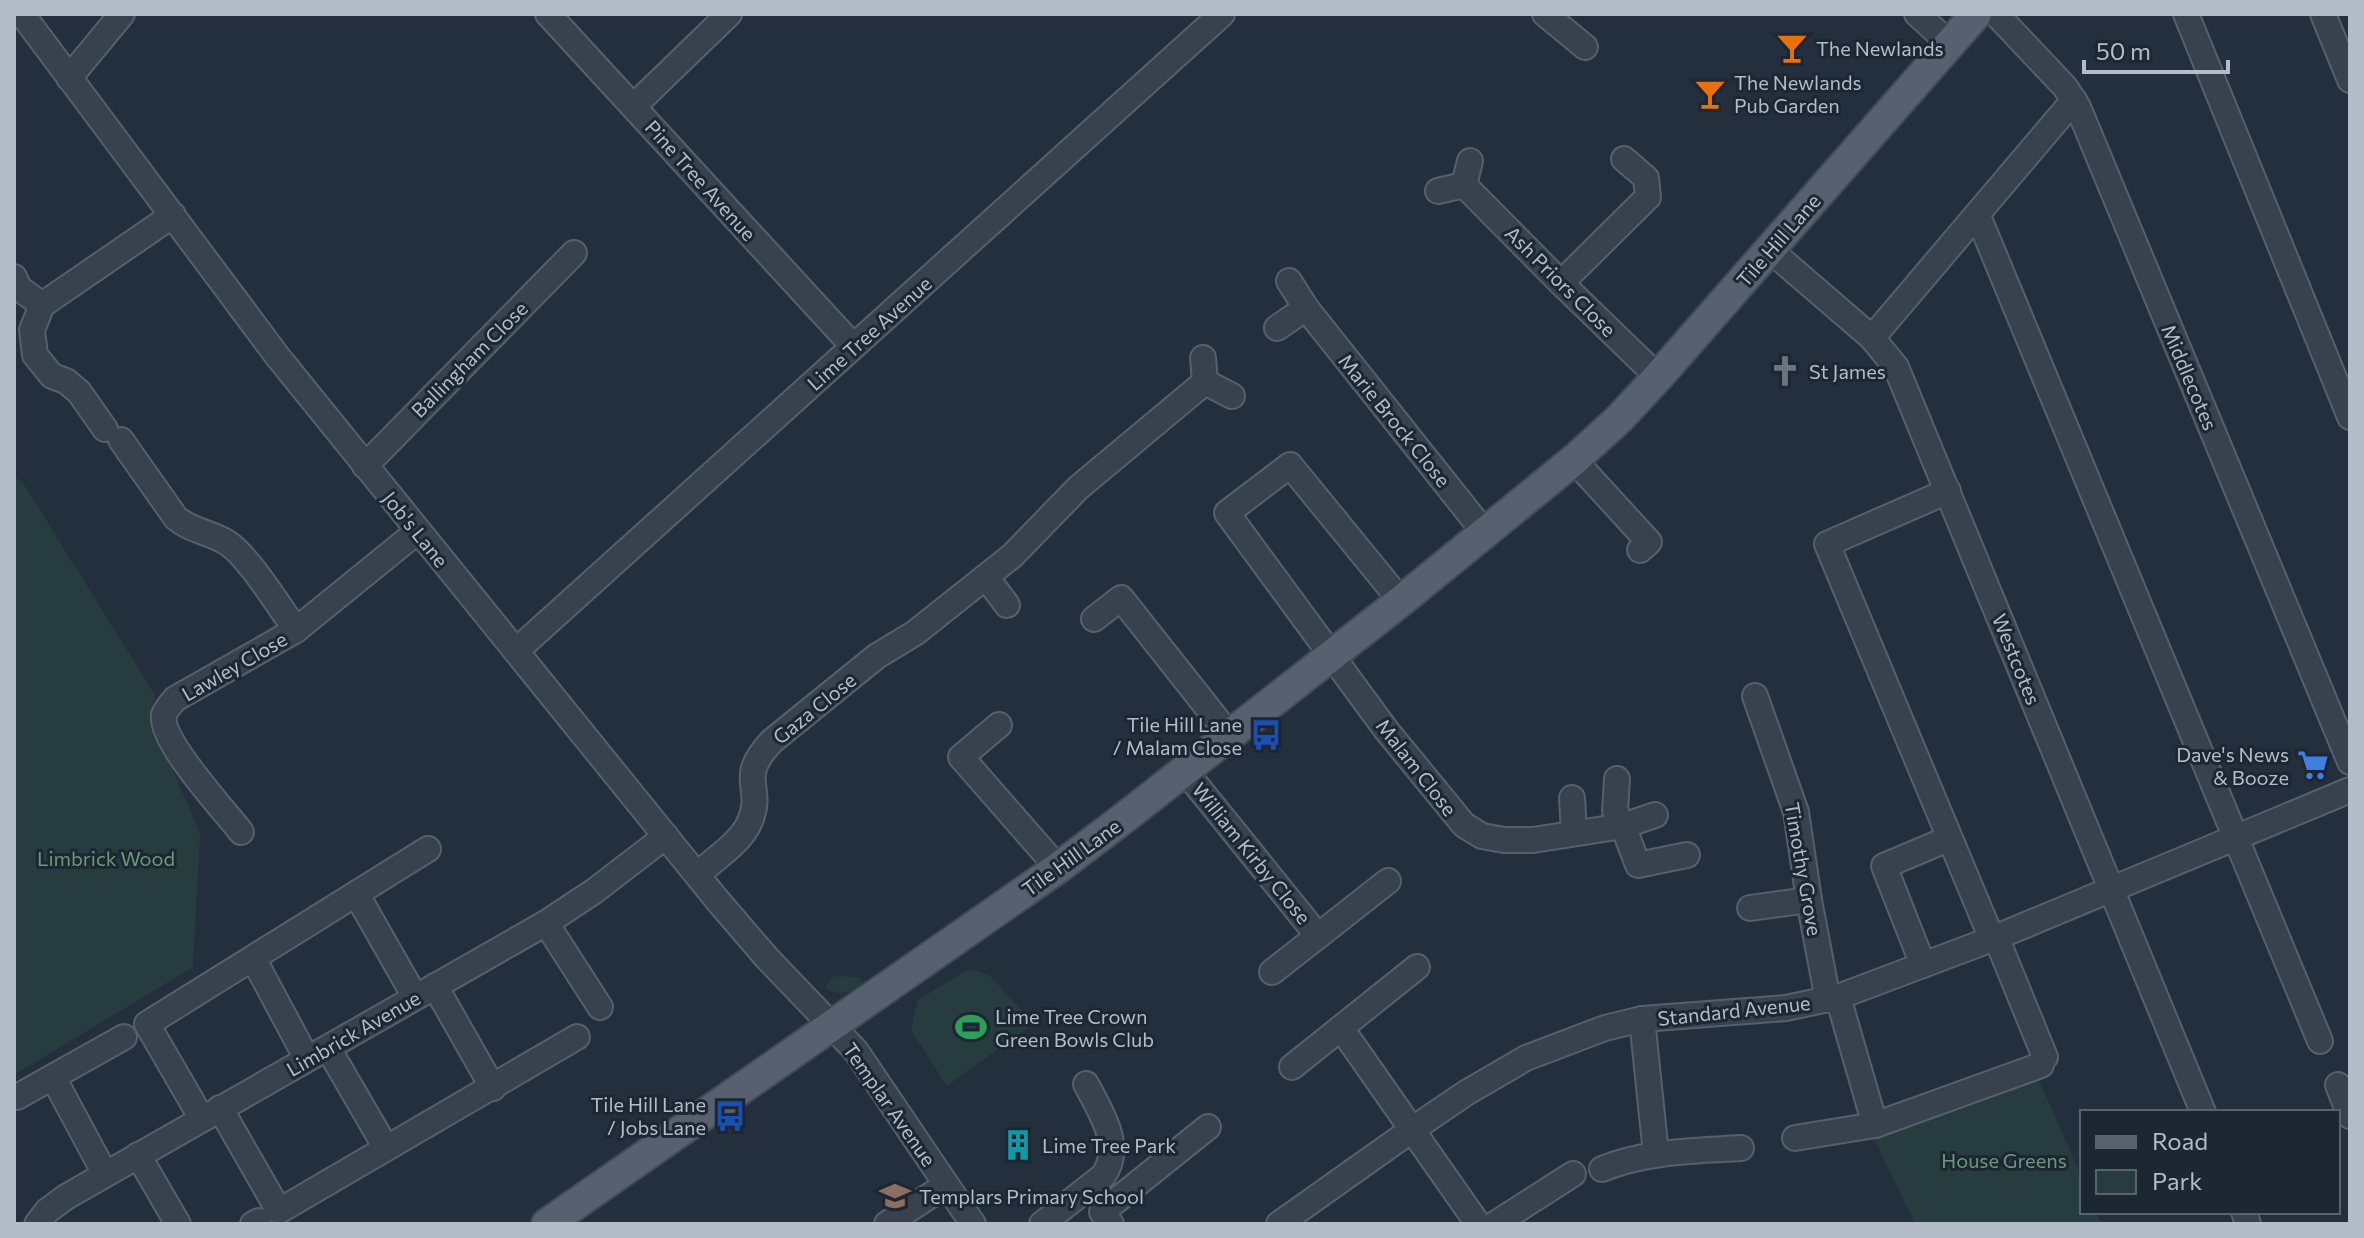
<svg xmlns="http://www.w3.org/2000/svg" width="2364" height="1238" font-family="Commissioner,sans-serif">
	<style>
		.green { fill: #263c3f }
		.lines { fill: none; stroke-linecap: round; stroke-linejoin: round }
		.minor-casing { stroke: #565f6c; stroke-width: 28 }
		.major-casing { stroke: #414a57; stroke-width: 34 }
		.minor { stroke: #38414e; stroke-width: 24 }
		.major { stroke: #56606e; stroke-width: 30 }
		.labels { text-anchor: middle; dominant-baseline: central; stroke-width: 6; stroke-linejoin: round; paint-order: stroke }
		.poi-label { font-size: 20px; fill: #b4bcc9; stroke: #1d2633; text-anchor: start }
		.street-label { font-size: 20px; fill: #b4bcc9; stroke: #1d2633 }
		.park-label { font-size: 20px; fill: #6b9a76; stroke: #1d2633 }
	</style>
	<rect width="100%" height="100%" fill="#242f3e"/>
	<g class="green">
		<polygon points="14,475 25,486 155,695 150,716 200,834 193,967 14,1075"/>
		<polygon points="969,969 989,975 1034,1023 947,1086 911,1030 918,1000"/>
		<path d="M833,976L858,977L863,984C850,994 839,996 825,988Z"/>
		<polygon points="2039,1080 2082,1178 2082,1212 2096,1212 2102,1224 1915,1224 1873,1137"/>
	</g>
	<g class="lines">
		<defs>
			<g id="minor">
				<polyline points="22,14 278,357 718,901 767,958 856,1051 973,1224"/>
				<polyline points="548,14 853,346"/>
				<polyline points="1545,14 1585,47"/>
				<polyline points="1917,14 1949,43"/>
				<polyline points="1996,14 2065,87 2078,107 2350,762"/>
				<polyline points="2186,14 2350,417"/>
				<polyline points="2323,14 2350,80"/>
				<polyline points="69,78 122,14"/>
				<polyline points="634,106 729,14"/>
				<polyline points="1464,185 1561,283 1658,377"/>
				<polyline points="1438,191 1464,185 1470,161"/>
				<polyline points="1978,216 2320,1041"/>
				<polyline points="1770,250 1872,338 1896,367 2203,1112"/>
				<polyline points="14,277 19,288 42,305"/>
				<polyline points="1289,281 1306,308 1485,533"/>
				<polyline points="1561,283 1648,197 1646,178 1624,159"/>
				<polyline points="1277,328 1306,308"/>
				<polyline points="1872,338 2074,100"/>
				<polyline points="1203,358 1205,382 1232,396"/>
				<polyline points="105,429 79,392 66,381 52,376 35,355 32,330 42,305 173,215"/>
				<path d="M121,440L176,518C191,531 210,532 226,542C247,554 280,608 296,630"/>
				<polyline points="1574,460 1649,542 1640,550"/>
				<polyline points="365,466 574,253"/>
				<polyline points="1948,491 1827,544 1992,939"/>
				<polyline points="986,577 1007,605"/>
				<polyline points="1401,601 1290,465 1227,513 1387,731 1464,825 1482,836 1504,840 1533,840 1623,826 1638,865 1687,855"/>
				<polyline points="1094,619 1121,598 1230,736"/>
				<polyline points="516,651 1222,14"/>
				<polyline points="1755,696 1796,812 1809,900 1828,1000"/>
				<polyline points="999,725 961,757 1058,868"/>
				<polyline points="1185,771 1318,936 1388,881"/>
				<polyline points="1617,779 1615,811 1623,826 1655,815"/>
				<polyline points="1572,798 1574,833"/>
				<path d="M241,832C224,810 159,740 164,715C166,709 171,704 175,699L296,630L418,531"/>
				<path d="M698,874C714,859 742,842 750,821C765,786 735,780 772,741L877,656L915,633L1012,556L1078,488L1205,382"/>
				<polyline points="357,895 415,997"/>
				<polyline points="1750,908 1809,900"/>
				<polyline points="546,923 600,1007"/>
				<polyline points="1996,937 2045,1057"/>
				<polyline points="253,958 307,1059"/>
				<polyline points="1923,965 1884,866 1948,839"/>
				<polyline points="1272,972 1318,936"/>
				<polyline points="435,986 493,1088"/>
				<polyline points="1838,997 1875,1125"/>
				<polyline points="1642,1019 1656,1154"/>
				<polyline points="1341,1028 1478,1224"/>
				<polyline points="328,1048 386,1148"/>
				<polyline points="1292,1067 1417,967"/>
				<polyline points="53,1077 105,1174"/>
				<polyline points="2338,1085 2350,1116"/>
				<polyline points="17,1097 124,1037"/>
				<polyline points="220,1108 279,1211 577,1037"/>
				<polyline points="202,1119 147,1024 428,849"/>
				<polyline points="1795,1138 1875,1125 2041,1065"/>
				<polyline points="138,1155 178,1224"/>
				<path d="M1602,1169C1646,1151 1693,1151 1741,1148"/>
				<polyline points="2244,1212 2248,1224"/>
				<polyline points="37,1224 47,1211 66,1197 546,923 593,892 666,836"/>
				<polyline points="253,1224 259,1221"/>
				<polyline points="887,1224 946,1185"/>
				<path d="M1042,1224L1103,1176C1124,1147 1101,1112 1086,1084"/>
				<polyline points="1111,1224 1102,1212 1208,1127"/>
				<polyline points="1279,1224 1413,1129 1466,1093 1526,1058 1605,1028 1642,1019 1786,1008 1838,997 1992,939 2350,790"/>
				<polyline points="1495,1224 1573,1174"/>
			</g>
			<polyline id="major" points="547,1224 1058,868 1124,818 1401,601 1574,460 1619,419 1658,377 1976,14"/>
		</defs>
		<use href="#minor" class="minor-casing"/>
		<use href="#major" class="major-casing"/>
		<use href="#minor" class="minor"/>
		<use href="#major" class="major"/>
	</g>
	<defs>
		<symbol id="bar-bare" viewBox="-9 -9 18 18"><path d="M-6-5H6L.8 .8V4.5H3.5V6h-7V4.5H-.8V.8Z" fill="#e8710a" stroke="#1d2633" stroke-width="2.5" paint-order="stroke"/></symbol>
		<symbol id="church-bare" viewBox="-9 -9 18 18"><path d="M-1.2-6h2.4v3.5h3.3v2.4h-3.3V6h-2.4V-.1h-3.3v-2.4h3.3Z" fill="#6b7280" stroke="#1d2633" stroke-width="2.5" paint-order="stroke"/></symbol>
		<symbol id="bus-bare" viewBox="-9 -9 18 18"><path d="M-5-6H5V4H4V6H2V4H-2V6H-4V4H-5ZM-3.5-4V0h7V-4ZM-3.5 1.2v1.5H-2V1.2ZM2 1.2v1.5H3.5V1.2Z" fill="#1a4fb4" stroke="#1d2633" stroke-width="2.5" paint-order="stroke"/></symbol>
		<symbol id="supermarket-bare" viewBox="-9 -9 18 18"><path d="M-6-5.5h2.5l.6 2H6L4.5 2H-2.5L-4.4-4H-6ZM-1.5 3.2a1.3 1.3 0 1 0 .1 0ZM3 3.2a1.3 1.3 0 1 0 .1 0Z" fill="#3f7fe0" stroke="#1d2633" stroke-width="2.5" paint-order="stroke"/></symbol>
		<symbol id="stadium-bare" viewBox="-9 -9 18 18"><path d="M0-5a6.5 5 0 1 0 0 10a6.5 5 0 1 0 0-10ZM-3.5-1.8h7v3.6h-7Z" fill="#2e9e5b" stroke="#1d2633" stroke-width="2.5" paint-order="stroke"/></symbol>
		<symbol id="building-bare" viewBox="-9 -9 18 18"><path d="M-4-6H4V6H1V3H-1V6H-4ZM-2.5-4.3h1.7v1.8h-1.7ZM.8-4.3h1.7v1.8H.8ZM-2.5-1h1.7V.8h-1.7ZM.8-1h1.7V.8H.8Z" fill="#0f9aa8" stroke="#1d2633" stroke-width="2.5" paint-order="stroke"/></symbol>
		<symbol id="school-bare" viewBox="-9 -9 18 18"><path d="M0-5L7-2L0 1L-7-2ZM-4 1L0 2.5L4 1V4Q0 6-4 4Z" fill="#8d6e63" stroke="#1d2633" stroke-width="2.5" paint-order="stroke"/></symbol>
	</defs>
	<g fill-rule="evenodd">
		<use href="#bar-bare" x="1770" y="26" width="44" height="44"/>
		<use href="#bar-bare" x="1688" y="72" width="44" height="44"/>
		<use href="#church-bare" x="1763" y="349" width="44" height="44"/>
		<use href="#bus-bare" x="1244" y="713" width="44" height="44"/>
		<use href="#supermarket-bare" x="2291" y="743" width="44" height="44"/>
		<use href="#stadium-bare" x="949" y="1005" width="44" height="44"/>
		<use href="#bus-bare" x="708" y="1094" width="44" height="44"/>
		<use href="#building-bare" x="996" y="1123" width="44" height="44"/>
		<use href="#school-bare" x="873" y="1174" width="44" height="44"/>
	</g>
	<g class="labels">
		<g class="poi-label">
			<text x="1816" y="48">The Newlands</text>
			<text x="1734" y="82">The Newlands<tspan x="1734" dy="23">Pub Garden</tspan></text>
			<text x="1809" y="371">St James</text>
			<text x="1242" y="724" text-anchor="end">Tile Hill Lane<tspan x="1242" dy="23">/ Malam Close</tspan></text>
			<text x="2289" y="754" text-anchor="end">Dave's News<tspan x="2289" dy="23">&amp; Booze</tspan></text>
			<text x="995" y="1016">Lime Tree Crown<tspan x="995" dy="23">Green Bowls Club</tspan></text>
			<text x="706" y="1104" text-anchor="end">Tile Hill Lane<tspan x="706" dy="23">/ Jobs Lane</tspan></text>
			<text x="1042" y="1145">Lime Tree Park</text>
			<text x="919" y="1196">Templars Primary School</text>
		</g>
		<g class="street-label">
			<text transform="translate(701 180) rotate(48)">Pine Tree Avenue</text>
			<text transform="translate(1778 240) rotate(-49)">Tile Hill Lane</text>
			<text transform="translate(1561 281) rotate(45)">Ash Priors Close</text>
			<text transform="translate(869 333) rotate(-42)">Lime Tree Avenue</text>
			<text transform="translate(469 359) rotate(-45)">Ballingham Close</text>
			<text transform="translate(2190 377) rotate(67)">Middlecotes</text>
			<text transform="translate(1395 420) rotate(51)">Marie Brock Close</text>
			<text transform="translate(416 529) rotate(51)">Job's Lane</text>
			<text transform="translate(2017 659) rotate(68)">Westcotes</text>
			<text transform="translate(234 666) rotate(-30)">Lawley Close</text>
			<text transform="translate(814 708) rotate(-39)">Gaza Close</text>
			<text transform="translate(1417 767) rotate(52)">Malam Close</text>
			<text transform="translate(1252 853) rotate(51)">William Kirby Close</text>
			<text transform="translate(1071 857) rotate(-36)">Tile Hill Lane</text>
			<text transform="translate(1804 869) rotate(80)">Timothy Grove</text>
			<text transform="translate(1734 1010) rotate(-6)">Standard Avenue</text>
			<text transform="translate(353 1033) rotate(-30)">Limbrick Avenue</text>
			<text transform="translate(890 1104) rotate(55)">Templar Avenue</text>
		</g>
		<g class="park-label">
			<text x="106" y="858">Limbrick Wood</text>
			<text x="2004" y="1160">House Greens</text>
		</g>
	</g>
	<rect width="2364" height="1238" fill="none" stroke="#b4bcc9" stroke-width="32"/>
	<rect x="2080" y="1110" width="260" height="104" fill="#1d2633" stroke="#59626f" stroke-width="2"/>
	<rect x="2096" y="1136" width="40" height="12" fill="#56606e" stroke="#59626f" stroke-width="2"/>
	<text x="2152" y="1150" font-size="24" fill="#b4bcc9">Road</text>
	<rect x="2096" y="1170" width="40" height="24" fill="#263c3f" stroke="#59626f" stroke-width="2"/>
	<text x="2152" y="1190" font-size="24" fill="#b4bcc9">Park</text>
	<path d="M2084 60v12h144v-12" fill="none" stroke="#b4bcc9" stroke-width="4"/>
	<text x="2096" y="60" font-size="24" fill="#b4bcc9" stroke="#1d2633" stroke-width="6" paint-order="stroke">50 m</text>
</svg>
